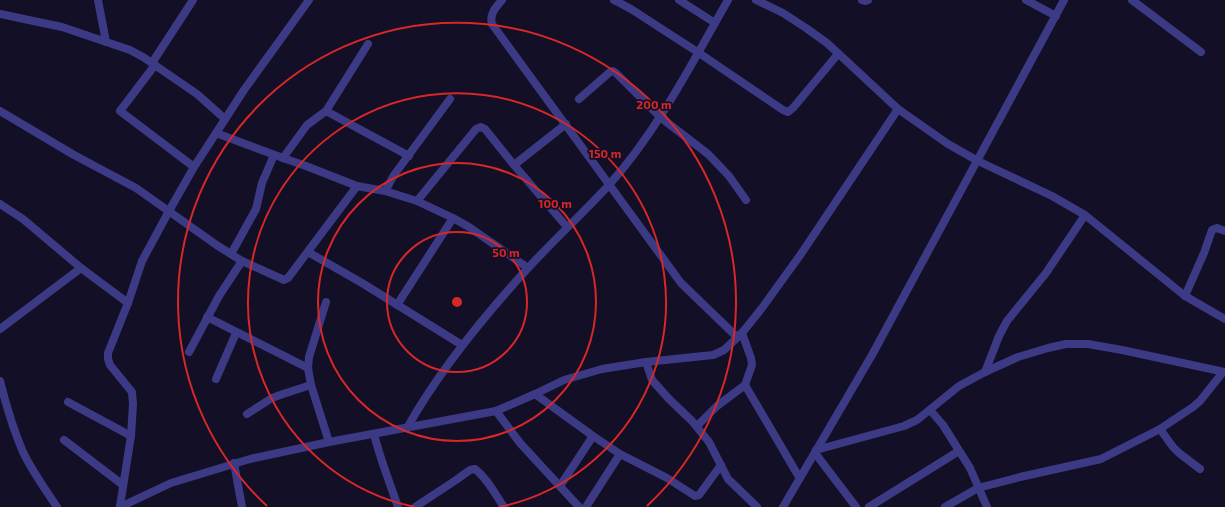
<svg xmlns="http://www.w3.org/2000/svg" width="1225" height="507" font-family="'Exo 2',sans-serif">
	<style>
		.lines { fill: none; stroke-linecap: round; stroke-linejoin: round }
		.street { stroke: #3d3a85; stroke-width: 8 }
		.ring { fill: none; stroke: #d62828; stroke-width: 2 }
		.centre { fill: #d62828; stroke: #130f26; stroke-width: 2 }
		.ring-label { font-size: 12px; text-anchor: middle; font-weight: bold; fill: #d62828; stroke: #130f26; stroke-width: 3.5; stroke-linejoin: round; paint-order: stroke }
	</style>
	<rect width="100%" height="100%" fill="#130f26"/>
	<g class="lines">
		<g class="street">
			<polyline points="98,0 106,42"/>
			<path d="M502,0C496,7 489,14 492,24L681,283L737,337"/>
			<polyline points="614,0 631,9 699,53 783,110 788,112 793,108 838,54"/>
			<polyline points="679,0 715,23"/>
			<polyline points="756,0 783,13 806,28 827,43 898,109 948,144 978,161 1052,196 1085,215 1185,296 1225,319"/>
			<polyline points="862,0 865,1 868,0"/>
			<polyline points="1026,0 1056,16"/>
			<polyline points="1132,0 1201,52"/>
			<polyline points="0,14 62,27 130,50 143,57 197,94 225,119"/>
			<polyline points="152,63 193,0"/>
			<polyline points="155,65 120,111 194,167"/>
			<polyline points="579,99 610,72 613,71 616,73 660,117 708,154 729,176 746,200"/>
			<polyline points="0,111 74,155 136,188 218,246 242,261 284,280 288,278 357,186"/>
			<polyline points="326,111 368,44"/>
			<polyline points="216,133 283,158 306,166 357,186 385,191 417,201 453,218 469,227 528,268"/>
			<polyline points="283,158 307,125 326,111 409,156"/>
			<polyline points="514,165 566,124"/>
			<polyline points="385,191 394,175 450,99"/>
			<polyline points="417,201 476,129 481,127 485,129 514,165 567,227"/>
			<polyline points="0,204 23,219 81,268 128,303"/>
			<polyline points="308,252 362,283 462,345"/>
			<polyline points="231,254 256,209 262,183 274,155"/>
			<polyline points="1185,296 1204,253 1212,230 1217,228 1225,231"/>
			<polyline points="326,302 309,357 308,368 311,385 329,442"/>
			<polyline points="397,305 453,218"/>
			<polyline points="207,317 308,368"/>
			<polyline points="0,329 81,268"/>
			<polyline points="189,352 219,296 242,261"/>
			<polyline points="646,362 652,380 669,399 692,421 709,442 728,479 757,507"/>
			<polyline points="985,372 999,336 1007,321 1046,273 1085,215"/>
			<polyline points="216,379 236,333"/>
			<path d="M0,381C6,405 13,429 23,452C32,471 45,489 57,507"/>
			<polyline points="745,385 799,477"/>
			<polyline points="535,394 593,436 620,454 667,478 695,496 699,495 721,465"/>
			<polyline points="68,402 131,436"/>
			<polyline points="930,410 943,425 970,468 987,507"/>
			<polyline points="496,411 520,443 579,507"/>
			<polyline points="247,414 272,398 283,394 311,385"/>
			<polyline points="697,426 717,406 745,385 752,365 751,358 742,333"/>
			<path d="M407,428C440,369 484,316 529,267C555,239 583,213 609,185C658,130 692,63 728,0"/>
			<polyline points="1160,429 1173,447 1179,453 1200,469"/>
			<path d="M374,434C380,459 390,483 398,507"/>
			<polyline points="64,440 123,485"/>
			<polyline points="816,450 904,426 917,420 959,386 985,372 1018,357 1048,348 1066,344 1088,344 1122,350 1225,372"/>
			<polyline points="815,453 856,507"/>
			<polyline points="234,463 242,507"/>
			<polyline points="560,486 593,436"/>
			<polyline points="120,506 131,436 133,404 132,392 110,365 108,359 108,353 128,303 142,261 169,211 194,167 244,90 309,0"/>
			<polyline points="120,507 171,483 250,459 329,442 496,411 535,394 564,380 602,369 646,362 713,355 724,350 742,333 762,308 801,254 898,109"/>
			<path d="M415,507L456,480L470,470L475,469C487,478 495,494 504,507"/>
			<polyline points="586,507 620,454"/>
			<polyline points="783,507 872,355 1064,0"/>
			<polyline points="869,507 959,451"/>
			<polyline points="945,507 978,488 1020,477 1101,459 1160,429 1193,407 1200,401 1223,372"/>
		</g>
	</g>
	<g class="ring">
		<circle cx="457" cy="302" r="70"/>
		<circle cx="457" cy="302" r="139"/>
		<path d="M415 507A209 209 0 1 1 499 507"/>
		<path d="M267 506A279 279 0 1 1 647 506"/>
	</g>
	<circle cx="457" cy="302" r="6" class="centre"/>
	<g class="ring-label">
		<text x="654" y="109">200 m</text>
		<text x="605" y="158">150 m</text>
		<text x="555" y="208">100 m</text>
		<text x="506" y="257">50 m</text>
	</g>
</svg>
